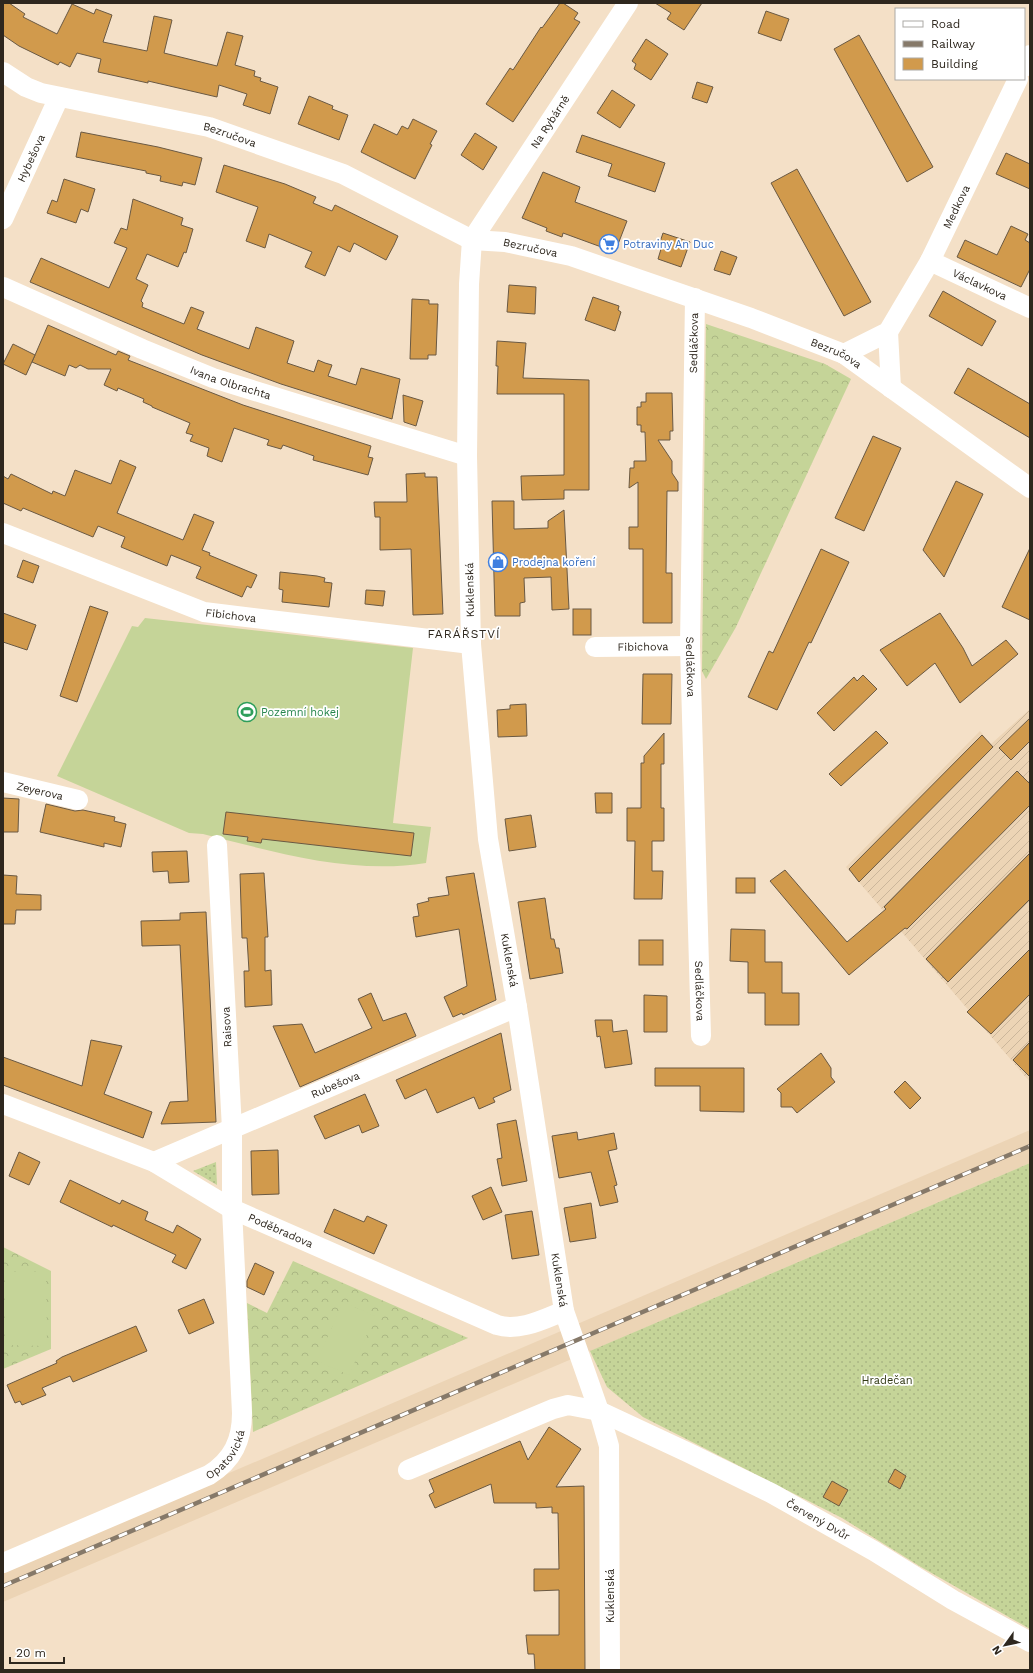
<svg xmlns="http://www.w3.org/2000/svg" width="1033" height="1673" font-family="'Work Sans',sans-serif">
	<style>
		.built { fill: #ecd4b5 }
		.industrial { fill: url(#industrial-furrows) }
		.grass { fill: url(#grass-dots) }
		.forest { fill: url(#forest-crowns) }
		.pitch { fill: #c5d498 }
		.building { fill: #d19a4c; stroke: #6a5943 }
		.lines { fill: none; stroke-linecap: round; stroke-linejoin: round }
		.minor { stroke: #fff; stroke-width: 20 }
		.rail-casing { stroke: #867969; stroke-width: 4.5 }
		.rail { stroke: #fff; stroke-width: 3; stroke-dasharray: 9; stroke-linecap: butt }
		.labels { text-anchor: middle; dominant-baseline: central; stroke-width: 3.5; stroke-linejoin: round; paint-order: stroke }
		.street-label { font-size: 11px; fill: #2e271e; stroke: #fff }
		.shop-label { font-size: 11px; fill: #366cbe; stroke: #fff; text-anchor: start }
		.leisure-label { font-size: 11px; fill: #27864d; stroke: #fff; text-anchor: start }
		.park-label { font-size: 11px; fill: #333a15; stroke: #fff }
		.neighbourhood-label { font-size: 12px; letter-spacing: 1px; fill: #2e271e; stroke: #fff }
	</style>
	<defs>
		<pattern id="industrial-furrows" width="10" height="10" patternUnits="userSpaceOnUse"><rect width="10" height="10" fill="#ecd4b5"/><path d="M-1 1l2-2M0 10L10 0M9 11l2-2" fill="none" stroke="#cbb69b"/></pattern>
		<pattern id="grass-dots" width="8" height="8" patternUnits="userSpaceOnUse"><rect width="8" height="8" fill="#c5d498"/><path d="M2 2h.1M6 6h.1" fill="none" stroke="#aab683" stroke-width="1.8" stroke-linecap="round"/></pattern>
		<pattern id="forest-crowns" width="20" height="18" patternUnits="userSpaceOnUse"><rect width="20" height="18" fill="#c5d498"/><path d="M2 6a3 3 0 1 1 6 0M12 15a3 3 0 1 1 6 0" fill="none" stroke="#aab683"/></pattern>
	</defs>
	<rect width="100%" height="100%" fill="#f4e0c7"/>
	<polygon class="built" points="1030,1130 1030,1163 3,1602 3,1570"/>
	<polygon class="industrial" points="1030,709 1030,1082 846,867 980,731 991,744"/>
	<g class="grass">
		<polygon points="216,1162 217,1185 193,1171"/>
		<polygon points="1030,1163 1030,1629 921,1567 842,1518 643,1417 607,1387 590,1351"/>
	</g>
	<g class="forest">
		<polygon points="706,324 825,364 851,379 736,627 706,679 702,671"/>
		<polygon points="3,1247 51,1271 51,1349 3,1369"/>
		<polygon points="293,1261 468,1338 253,1432 247,1303 267,1313"/>
	</g>
	<g class="pitch">
		<path d="M145,618L413,648L393,823L431,827L426,863C352,875 275,852 203,834L189,833L57,776L132,626L138,627Z"/>
		<polygon points="5,1272 46,1272 47,1346 5,1345"/>
		<polygon points="343,1302 375,1316 349,1375 317,1361"/>
	</g>
	<g class="building">
		<polygon points="3,3 9,3 25,14 23,17 57,34 72,4 94,14 96,9 112,15 103,42 147,51 154,16 172,20 164,53 217,66 227,32 243,36 235,65 255,71 254,76 261,78 260,81 278,87 270,114 243,105 247,94 219,85 217,97 148,81 148,83 98,72 101,59 77,53 70,67 60,62 58,65 19,46 3,35"/>
		<polygon points="560,3 563,3 578,13 574,19 580,22 513,122 486,104 510,68 513,70 541,27 542,28"/>
		<polygon points="655,3 702,3 684,30 667,19 671,13"/>
		<polygon points="766,11 789,19 781,41 758,33"/>
		<polygon points="859,35 933,167 907,182 834,49"/>
		<polygon points="646,39 668,54 651,80 634,69 636,64 632,61"/>
		<polygon points="697,82 713,87 707,103 692,98"/>
		<polygon points="612,90 635,105 620,128 597,113"/>
		<polygon points="309,96 333,106 332,109 348,115 339,140 298,124"/>
		<polygon points="413,119 437,131 430,144 432,145 415,179 361,152 374,124 397,135 402,126 408,129"/>
		<polygon points="81,132 158,147 202,158 195,185 183,182 182,186 160,181 161,176 146,173 146,171 76,157"/>
		<polygon points="475,133 497,147 483,170 461,155"/>
		<polygon points="582,135 665,163 655,192 608,176 612,164 576,152"/>
		<polygon points="1006,153 1030,164 1030,189 996,174"/>
		<polygon points="224,165 285,184 316,197 313,203 332,211 335,205 398,236 394,245 386,260 354,243 350,252 338,246 325,276 305,267 312,252 269,234 265,248 246,241 258,207 216,192"/>
		<polygon points="797,169 871,302 844,316 771,183"/>
		<polygon points="543,172 580,187 575,202 627,221 615,252 563,233 562,237 546,231 547,228 522,218"/>
		<polygon points="64,179 95,189 88,212 81,209 76,223 47,213 52,200 57,202"/>
		<polygon points="133,199 183,218 181,225 193,229 186,253 184,252 178,267 147,254 136,279 148,285 141,301 143,303 142,307 184,324 191,307 204,312 197,329 249,349 256,327 294,341 287,363 314,372 318,360 325,363 332,365 328,376 356,385 361,368 400,379 392,419 281,384 202,355 30,282 41,258 109,288 127,248 114,243 121,228 127,230"/>
		<polygon points="1011,226 1028,234 1025,240 1030,243 1030,269 1021,287 957,257 965,240 997,255"/>
		<polygon points="663,233 690,242 681,267 658,259 661,249 658,248"/>
		<polygon points="721,251 737,257 730,275 714,270"/>
		<polygon points="509,285 536,287 535,314 507,312"/>
		<polygon points="943,291 996,321 982,346 929,316"/>
		<polygon points="593,297 619,306 618,310 621,312 615,331 585,320"/>
		<polygon points="412,299 429,300 429,304 438,304 436,355 428,355 428,359 410,359"/>
		<polygon points="48,325 116,355 118,351 130,356 128,360 243,405 371,446 368,457 373,458 368,475 313,460 314,456 283,445 281,449 267,445 269,440 234,428 222,462 207,456 209,448 190,441 193,435 186,433 190,423 152,407 152,406 143,402 144,399 118,388 117,391 104,385 111,369 88,369 80,365 76,368 69,365 65,376 32,362"/>
		<polygon points="497,341 526,343 523,378 589,380 589,490 564,490 564,499 522,500 521,476 564,475 564,394 497,394 498,366 496,366"/>
		<polygon points="13,344 35,355 26,375 3,364"/>
		<polygon points="968,368 1030,404 1030,438 954,393"/>
		<polygon points="646,393 672,393 673,431 670,431 670,440 658,440 672,461 672,473 678,482 678,491 667,491 666,573 672,573 672,623 643,623 643,549 629,549 629,527 638,527 638,482 629,488 630,468 634,468 634,461 646,461 645,432 641,432 641,425 637,425 637,407 641,407 641,402 646,402"/>
		<polygon points="403,395 423,401 416,426 404,422"/>
		<polygon points="873,436 901,448 864,531 835,518"/>
		<polygon points="120,460 136,467 117,513 183,540 194,514 214,522 202,550 210,553 209,555 257,575 251,588 247,586 242,597 196,578 201,567 171,555 167,566 121,547 125,537 98,526 93,537 23,508 21,511 3,503 3,476 8,479 11,474 52,494 53,491 65,496 75,470 111,484"/>
		<polygon points="425,473 425,477 437,477 443,614 413,615 411,549 380,550 380,517 375,517 374,502 407,502 406,474"/>
		<polygon points="956,481 983,494 944,577 923,550"/>
		<polygon points="492,501 514,501 514,529 548,528 548,521 564,510 569,609 552,610 551,577 524,578 525,602 520,603 520,616 495,616"/>
		<polygon points="1030,548 1030,620 1002,607"/>
		<polygon points="821,549 849,562 811,643 809,642 777,710 748,697 769,651 773,653"/>
		<polygon points="23,560 39,566 33,583 17,577"/>
		<polygon points="280,572 317,576 325,578 324,582 332,583 329,607 282,602 283,590 279,589"/>
		<polygon points="366,590 385,591 383,606 365,604"/>
		<polygon points="90,606 108,612 77,702 60,696"/>
		<rect x="573" y="609" width="18" height="26"/>
		<polygon points="3,613 36,625 27,650 3,642"/>
		<polygon points="940,613 963,648 972,666 1006,640 1018,654 960,703 935,663 907,686 880,650"/>
		<polygon points="643,674 672,674 671,724 642,724"/>
		<polygon points="863,675 877,689 834,731 817,713 854,677 857,681"/>
		<polygon points="526,704 527,736 498,737 497,710 510,709 510,705"/>
		<polygon points="1030,718 1030,741 1011,760 999,748"/>
		<polygon points="876,731 888,743 841,786 829,774"/>
		<polygon points="664,733 664,764 661,764 661,808 664,808 664,841 652,841 652,871 663,871 662,899 634,899 635,841 627,841 627,808 641,808 641,763 644,763 644,756"/>
		<polygon points="982,735 993,747 859,882 849,869"/>
		<polygon points="1017,771 1030,784 1030,805 907,929 905,928 849,975 770,881 785,870 847,942 886,909 884,907"/>
		<polygon points="595,793 612,793 612,813 596,813"/>
		<polygon points="3,798 19,799 18,832 3,832"/>
		<polygon points="46,804 75,811 83,810 115,817 114,821 126,824 121,847 104,843 104,847 40,832"/>
		<polygon points="226,812 414,833 411,856 262,839 261,843 247,841 248,837 223,834"/>
		<polygon points="531,815 536,847 509,851 505,819"/>
		<polygon points="187,851 189,882 169,883 168,871 153,872 152,852"/>
		<polygon points="1030,853 1030,899 948,982 926,959"/>
		<polygon points="264,873 268,937 265,937 265,971 271,970 272,1005 245,1007 244,971 249,971 247,938 242,938 240,874"/>
		<polygon points="474,873 496,1000 463,1015 462,1013 453,1017 444,997 467,986 459,929 416,937 413,917 419,916 417,904 429,901 428,898 449,895 446,877"/>
		<polygon points="3,875 17,876 16,894 41,895 41,910 16,910 15,924 3,924"/>
		<rect x="736" y="878" width="19" height="15"/>
		<polygon points="545,898 551,939 554,939 556,948 559,948 563,973 530,979 518,902"/>
		<polygon points="206,912 216,1122 161,1124 170,1102 188,1101 180,945 142,946 141,921 180,920 180,913"/>
		<polygon points="731,929 765,930 765,962 782,962 782,993 799,993 799,1025 765,1025 765,993 748,993 748,962 730,961"/>
		<rect x="639" y="940" width="24" height="25"/>
		<polygon points="1030,949 1030,994 991,1034 967,1012"/>
		<polygon points="371,993 383,1021 406,1013 416,1036 300,1087 273,1026 302,1024 315,1053 372,1028 358,999"/>
		<polygon points="644,995 667,996 667,1032 644,1032"/>
		<polygon points="595,1020 612,1020 613,1032 627,1030 632,1064 605,1068 600,1036 597,1037"/>
		<polygon points="501,1033 511,1090 493,1098 495,1102 479,1109 474,1097 437,1113 426,1089 405,1099 396,1080"/>
		<polygon points="91,1040 122,1046 104,1094 152,1112 143,1138 3,1085 3,1057 82,1086"/>
		<polygon points="1030,1042 1030,1077 1013,1060"/>
		<polygon points="821,1053 831,1068 831,1077 835,1082 797,1113 792,1107 781,1107 781,1093 777,1089"/>
		<polygon points="655,1068 744,1068 744,1112 700,1111 700,1086 655,1086"/>
		<polygon points="905,1081 921,1098 910,1109 894,1092"/>
		<polygon points="365,1094 379,1126 362,1133 359,1125 325,1139 314,1116"/>
		<polygon points="516,1120 527,1181 502,1186 497,1159 502,1158 497,1124"/>
		<polygon points="577,1132 578,1140 614,1133 617,1149 608,1151 617,1185 614,1186 618,1202 600,1206 591,1172 559,1178 552,1136"/>
		<polygon points="278,1150 279,1194 252,1195 251,1151"/>
		<polygon points="19,1152 40,1162 29,1185 9,1176"/>
		<polygon points="70,1180 120,1204 122,1200 148,1212 145,1220 173,1233 177,1225 201,1239 186,1269 172,1262 176,1255 113,1225 112,1227 60,1202"/>
		<polygon points="491,1187 502,1212 483,1220 472,1196"/>
		<polygon points="591,1203 596,1238 570,1242 564,1208"/>
		<polygon points="334,1209 364,1222 367,1216 387,1225 374,1254 324,1232"/>
		<polygon points="532,1211 539,1255 512,1259 505,1215"/>
		<polygon points="255,1263 274,1272 264,1295 247,1287 247,1281"/>
		<polygon points="204,1299 214,1323 189,1334 178,1310"/>
		<polygon points="136,1326 147,1351 73,1382 70,1376 42,1388 46,1395 22,1405 20,1401 15,1403 7,1385 57,1363 56,1361 62,1357"/>
		<polygon points="549,1427 581,1449 556,1487 584,1486 585,1670 535,1670 534,1654 528,1654 526,1635 559,1635 559,1590 534,1591 534,1569 559,1569 558,1513 552,1513 552,1507 536,1508 536,1503 494,1503 491,1484 435,1508 429,1495 434,1492 429,1480 520,1441 528,1460"/>
		<polygon points="895,1469 906,1476 900,1489 888,1482"/>
		<polygon points="832,1481 848,1490 839,1506 823,1497"/>
	</g>
	<g class="lines">
		<g class="minor">
			<polyline points="1024,67 1030,55"/>
			<path id="s1" d="M3,72L26,87L41,93L209,127L343,174L472,240L505,242L571,256L751,318L844,354L1030,488"/>
			<path id="s2" d="M3,219L59,97"/>
			<path id="s3" d="M930,261L1030,308"/>
			<path id="s4" d="M3,287L142,349L213,378L467,456"/>
			<path id="s5" d="M695,298L690,646L701,1036"/>
			<polyline points="888,332 891,388"/>
			<path id="s6" d="M844,354L888,332L930,261L1018,79"/>
			<path id="s7" d="M3,533L204,612L471,644"/>
			<path id="s8" d="M595,647L690,646"/>
			<path id="s9" d="M3,782L78,800"/>
			<path id="s10" d="M3,1104L154,1162L232,1209L497,1325C519,1332 544,1319 564,1311"/>
			<path id="s11" d="M154,1162L517,1007"/>
			<path id="s12" d="M408,1470L553,1409L568,1405L599,1411L689,1453L771,1493L874,1551L953,1600L1030,1642"/>
			<path id="s13" d="M3,1563L209,1475C233,1460 242,1440 242,1413L232,1209V1129L217,845"/>
			<path id="s14" d="M610,1670L609,1446L599,1411L564,1311L517,1007L488,839L471,644L467,456L469,284L472,240L628,3"/>
		</g>
		<defs>
			<polyline id="rail" points="3,1586 1030,1146"/>
		</defs>
		<use href="#rail" class="rail-casing"/>
		<use href="#rail" class="rail"/>
	</g>
	<defs>
		<symbol id="supermarket-ring" viewBox="-11 -11 22 22"><circle r="9.5" fill="#fff" stroke="#3f7fe0" stroke-width="1.5"/><path d="M-6-5.5h2.5l.6 2H6L4.5 2H-2.5L-4.4-4H-6ZM-1.5 3.2a1.3 1.3 0 1 0 .1 0ZM3 3.2a1.3 1.3 0 1 0 .1 0Z" fill="#3f7fe0"/></symbol>
		<symbol id="shop-ring" viewBox="-11 -11 22 22"><circle r="9.5" fill="#fff" stroke="#3f7fe0" stroke-width="1.5"/><path d="M-5-2.5h2.3a2.7 3.5 0 0 1 5.4 0H5L5.5 6h-11ZM-1.5-2.5h3a1.5 2.3 0 0 0-3 0Z" fill="#3f7fe0"/></symbol>
		<symbol id="stadium-ring" viewBox="-11 -11 22 22"><circle r="9.5" fill="#fff" stroke="#2e9e5b" stroke-width="1.5"/><path d="M0-5a6.5 5 0 1 0 0 10a6.5 5 0 1 0 0-10ZM-3.5-1.8h7v3.6h-7Z" fill="#2e9e5b"/></symbol>
	</defs>
	<g fill-rule="evenodd">
		<use href="#supermarket-ring" x="598" y="233" width="22" height="22"/>
		<use href="#shop-ring" x="487" y="551" width="22" height="22"/>
		<use href="#stadium-ring" x="236" y="701" width="22" height="22"/>
	</g>
	<g class="labels">
		<g class="street-label">
			<text stroke="none"><textPath href="#s14" startOffset="1586">Na Rybárně</textPath></text>
			<text stroke="none"><textPath href="#s1" startOffset="237">Bezručova</textPath></text>
			<text stroke="none"><textPath href="#s2" startOffset="67">Hybešova</textPath></text>
			<text stroke="none"><textPath href="#s6" startOffset="192">Medkova</textPath></text>
			<text stroke="none"><textPath href="#s1" startOffset="561">Bezručova</textPath></text>
			<text stroke="none"><textPath href="#s3" startOffset="55">Václavkova</textPath></text>
			<text transform="translate(694 343) rotate(-89)">Sedláčkova</text>
			<text stroke="none"><textPath href="#s1" startOffset="885">Bezručova</textPath></text>
			<text stroke="none"><textPath href="#s4" startOffset="247">Ivana Olbrachta</textPath></text>
			<text transform="translate(470 590) rotate(-91)">Kuklenská</text>
			<text stroke="none"><textPath href="#s7" startOffset="243">Fibichova</textPath></text>
			<text stroke="none"><textPath href="#s8" startOffset="48">Fibichova</textPath></text>
			<text stroke="none"><textPath href="#s5" startOffset="369">Sedláčkova</textPath></text>
			<text stroke="none"><textPath href="#s9" startOffset="38">Zeyerova</textPath></text>
			<text transform="translate(509 960) rotate(80)">Kuklenská</text>
			<text stroke="none"><textPath href="#s5" startOffset="693">Sedláčkova</textPath></text>
			<text transform="translate(227 1027) rotate(-93)">Raisova</text>
			<text stroke="none"><textPath href="#s11" startOffset="197">Rubešova</textPath></text>
			<text stroke="none"><textPath href="#s10" startOffset="306">Poděbradova</textPath></text>
			<text transform="translate(559 1280) rotate(81)">Kuklenská</text>
			<text stroke="none"><textPath href="#s13" startOffset="251">Opatovická</textPath></text>
			<text stroke="none"><textPath href="#s12" startOffset="449">Červený Dvůr</textPath></text>
			<text transform="translate(610 1596) rotate(-90)">Kuklenská</text>
		</g>
		<g class="shop-label">
			<text x="623" y="244">Potraviny An Duc</text>
			<text x="512" y="562">Prodejna koření</text>
		</g>
		<g class="leisure-label">
			<text x="261" y="712">Pozemní hokej</text>
		</g>
		<g class="park-label">
			<text x="887" y="1380">Hradečan</text>
		</g>
		<g class="neighbourhood-label">
			<text x="464" y="634">FARÁŘSTVÍ</text>
		</g>
	</g>
	<rect width="1033" height="1673" fill="none" stroke="#2e271e" stroke-width="8"/>
	<rect x="895" y="8" width="130" height="72" fill="#ffffff" stroke="#aba9a5"/>
	<rect x="903" y="21" width="20" height="6" fill="#ffffff" stroke="#aba9a5"/>
	<text x="931" y="28" font-size="12" fill="#2e271e">Road</text>
	<rect x="903" y="41" width="20" height="6" fill="#867969" stroke="#aba9a5"/>
	<text x="931" y="48" font-size="12" fill="#2e271e">Railway</text>
	<rect x="903" y="58" width="20" height="12" fill="#d19a4c" stroke="#aba9a5"/>
	<text x="931" y="68" font-size="12" fill="#2e271e">Building</text>
	<g transform="translate(1005 1645) rotate(237)" stroke="#ffffff" stroke-width="3" paint-order="stroke">
	<path d="M0-3L7 15L0 10L-7 15Z" fill="#2e271e"/>
	<text y="-6" font-size="11" font-weight="bold" text-anchor="middle" fill="#2e271e">N</text>
	</g>
	<path d="M10 1657v6h54v-6" fill="none" stroke="#2e271e" stroke-width="2"/>
	<text x="16" y="1657" font-size="12" fill="#2e271e" stroke="#ffffff" stroke-width="3" paint-order="stroke">20 m</text>
</svg>
